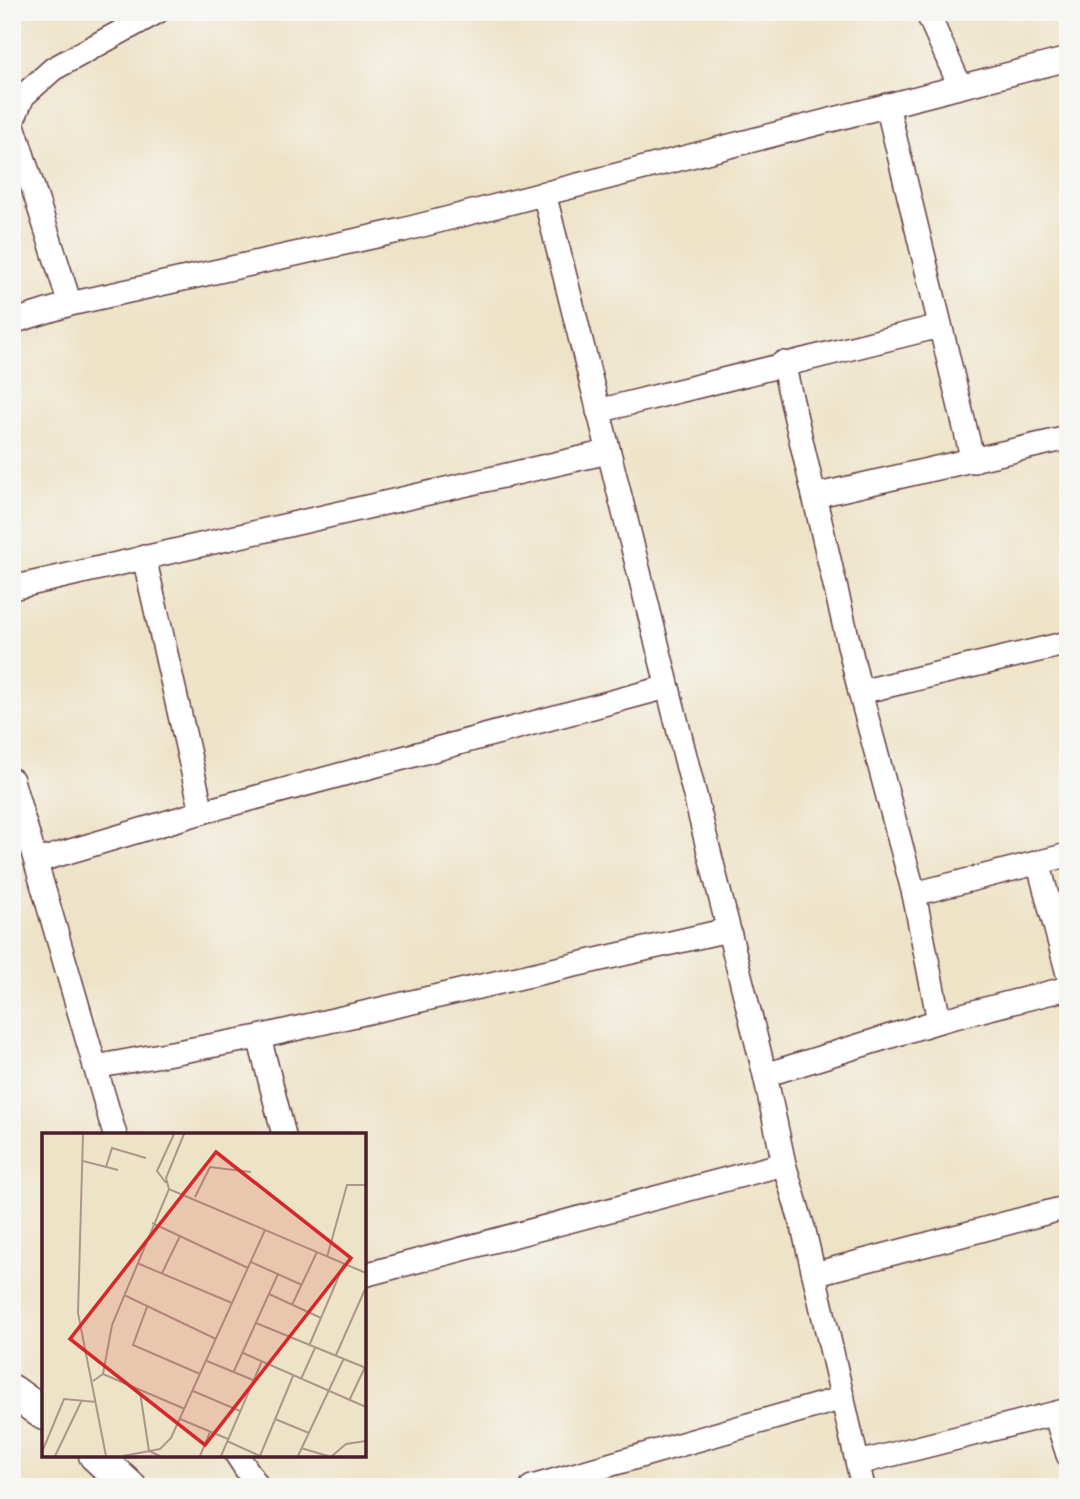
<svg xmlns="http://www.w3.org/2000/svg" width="1080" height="1499" font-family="Delius,sans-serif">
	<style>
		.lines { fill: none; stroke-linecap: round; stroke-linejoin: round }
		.street-casing { stroke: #623c42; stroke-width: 26 }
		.secondary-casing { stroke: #623c42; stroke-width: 35 }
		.street { stroke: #fff; stroke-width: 23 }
		.secondary { stroke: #fff; stroke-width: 32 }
		.inset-road { fill: none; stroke: #ac9589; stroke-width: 2 }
		.view { fill: #d62828; fill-opacity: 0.15; stroke: #d62828; stroke-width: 3.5 }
		.inset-edge { fill: none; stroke: #4a1f2b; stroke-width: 3.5 }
	</style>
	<rect width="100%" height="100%" fill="#f6f6f2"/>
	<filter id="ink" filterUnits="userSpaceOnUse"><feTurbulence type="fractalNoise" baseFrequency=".0143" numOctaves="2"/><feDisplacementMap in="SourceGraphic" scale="14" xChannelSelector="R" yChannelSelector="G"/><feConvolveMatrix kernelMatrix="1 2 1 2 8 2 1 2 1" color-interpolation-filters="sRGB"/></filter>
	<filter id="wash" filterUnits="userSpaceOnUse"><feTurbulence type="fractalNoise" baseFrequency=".00686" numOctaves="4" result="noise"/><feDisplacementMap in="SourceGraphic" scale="28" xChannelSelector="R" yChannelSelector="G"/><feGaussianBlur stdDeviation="1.57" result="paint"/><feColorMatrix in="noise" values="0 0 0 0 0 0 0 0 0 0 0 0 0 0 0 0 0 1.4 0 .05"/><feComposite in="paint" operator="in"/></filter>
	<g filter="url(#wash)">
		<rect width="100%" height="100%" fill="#ede3c7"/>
	</g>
	<g filter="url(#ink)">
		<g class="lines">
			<defs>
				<g id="street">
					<polyline points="927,12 960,86"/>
					<polyline points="887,105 973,461"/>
					<polyline points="12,122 70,304"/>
					<polyline points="12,122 23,96 53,69 157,12"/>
					<polyline points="544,193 765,1075 784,1164 804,1231 863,1487"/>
					<polyline points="12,322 70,304 403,230 1068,59"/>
					<polyline points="783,363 860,692 914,894 939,1021"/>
					<polyline points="598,411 940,326"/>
					<polyline points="814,496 1068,438"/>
					<polyline points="144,557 202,812"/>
					<polyline points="12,588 608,452"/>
					<polyline points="860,692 1068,643"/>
					<polyline points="12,780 115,1135"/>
					<polyline points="37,861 202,812 667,687"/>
					<polyline points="1038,862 1068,974"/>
					<polyline points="914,894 1068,855"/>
					<polyline points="259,1037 284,1135"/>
					<polyline points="95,1067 259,1037 728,930"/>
					<polyline points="765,1075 939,1021 1068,988"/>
					<polyline points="814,1274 1068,1207"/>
					<polyline points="364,1275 784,1164"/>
					<polyline points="1055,1414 1068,1455"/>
					<polyline points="237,1455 258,1487"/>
					<polyline points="858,1463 1068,1410"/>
					<polyline points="532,1487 843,1398"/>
				</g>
				<g id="secondary">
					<polyline points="12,1391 44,1414"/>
					<polyline points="95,1455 130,1487"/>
				</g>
			</defs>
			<use href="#street" class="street-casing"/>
			<use href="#secondary" class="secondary-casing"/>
			<use href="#street" class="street"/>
			<use href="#secondary" class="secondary"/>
		</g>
	</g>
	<g transform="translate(42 1133)">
		<rect width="324" height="324" fill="#ede3c7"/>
		<path class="inset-road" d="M41,1L36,180L64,323M41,28L76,37M64,34L70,15L104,25M124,50L115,38L132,1M127,56L124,45L142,1M153,64L168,34L209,39M110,90L206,135M285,124L305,52H324M209,129L260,152M95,130L190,170M120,140L138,103M227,161L279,185M82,162L174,206M250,172L275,119M105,174L91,212L158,241M214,190L324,235M267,213L302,131M201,220L324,274M294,222L324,154M165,228L211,247M192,238L236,141M61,241L143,276M259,246L273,215M51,248L61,241L70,192L127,56L324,140M151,258L198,278M98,259L107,318L118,323M307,268L323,234M138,286L186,306M233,286L267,300M185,308L218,323L251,243M259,315L286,323M0,319L22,266L54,269M13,323L40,267M81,323L118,316L129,305L223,97M158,323L168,299M179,323L220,228M256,323L302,225M290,323L304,311L324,308"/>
		<path class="view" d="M174,19L309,125L163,312L28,206Z"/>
		<rect width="324" height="324" class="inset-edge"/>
	</g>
	<rect width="1080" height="1499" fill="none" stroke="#f6f6f2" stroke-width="42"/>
</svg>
